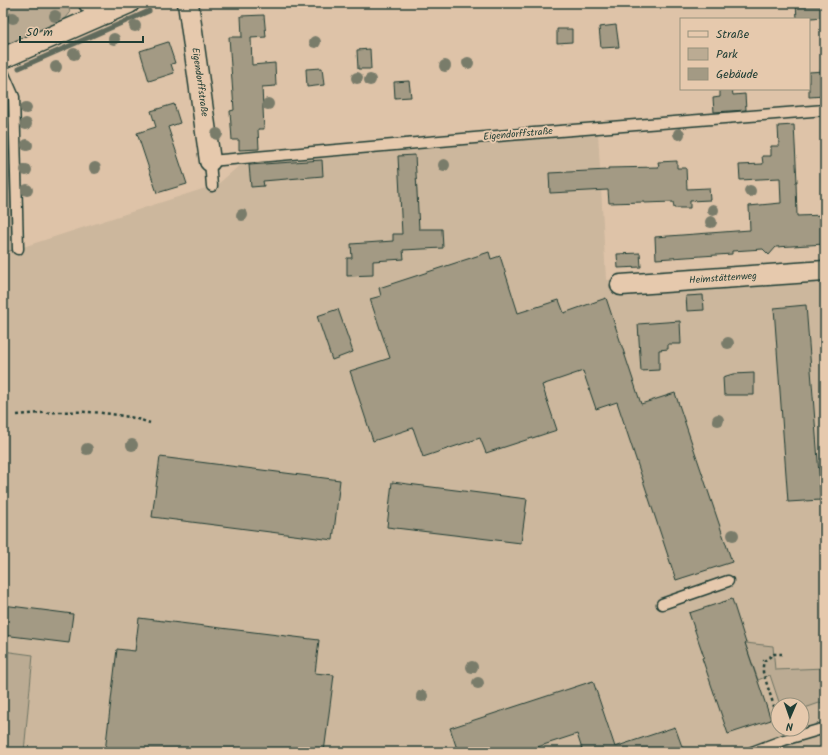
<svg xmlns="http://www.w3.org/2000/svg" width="828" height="755" font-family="Kalam,sans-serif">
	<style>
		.built { fill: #ccb79d; fill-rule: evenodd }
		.green { fill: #bbab93; stroke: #6d7464 }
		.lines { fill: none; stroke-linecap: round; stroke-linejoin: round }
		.stream { stroke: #616b5c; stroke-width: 5 }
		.building { fill: #a39a84; stroke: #1f3d34 }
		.service-casing { stroke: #1f3d34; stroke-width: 13 }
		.minor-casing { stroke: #1f3d34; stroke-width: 23 }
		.path { stroke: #1f3d34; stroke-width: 2.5; stroke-dasharray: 3 3; stroke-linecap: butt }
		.service { stroke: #e6c9ad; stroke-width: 10 }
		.minor { stroke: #e6c9ad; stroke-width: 20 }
		.tree { fill: #797c6b }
		.labels { text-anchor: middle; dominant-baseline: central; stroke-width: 4; stroke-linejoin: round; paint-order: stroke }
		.street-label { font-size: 10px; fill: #1f3d34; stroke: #e6c9ad }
	</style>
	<rect width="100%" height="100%" fill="#dec3a8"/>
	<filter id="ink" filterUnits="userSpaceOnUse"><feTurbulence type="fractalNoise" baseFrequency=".025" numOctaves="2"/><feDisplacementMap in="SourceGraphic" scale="8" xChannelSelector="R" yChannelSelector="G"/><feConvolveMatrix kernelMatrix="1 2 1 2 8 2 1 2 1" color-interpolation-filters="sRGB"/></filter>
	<g filter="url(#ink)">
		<path class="built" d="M598,132L606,280L621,279L622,294L825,283V752H24L33,655L3,651V253L26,246L218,184L240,165L414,150ZM778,705H802V729H778Z"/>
		<g class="green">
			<polygon points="3,3 66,3 69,7 70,13 65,19 3,48"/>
			<polygon points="3,94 6,98 13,250 3,253"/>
			<polygon points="745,643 773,646 775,670 825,668 825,701 802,709 802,705 780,705 770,675 758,680"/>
			<polygon points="3,651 33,655 24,752 3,752"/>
		</g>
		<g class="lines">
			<polyline class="stream" points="19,68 149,11"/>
		</g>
		<g class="building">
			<polygon points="796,3 825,3 825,17 797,19"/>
			<polygon points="264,15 266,37 251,38 252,65 275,63 276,86 262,87 264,129 258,129 259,149 239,150 239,140 232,140 230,111 234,110 229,37 242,37 241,16"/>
			<polygon points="616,25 619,47 601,48 599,27"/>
			<polygon points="557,29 572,29 572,42 557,43"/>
			<polygon points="168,42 175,63 171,64 174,73 149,81 140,51"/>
			<polygon points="370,49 371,69 358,69 357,50"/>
			<polygon points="322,68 324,85 307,87 306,69"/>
			<polygon points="825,71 825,96 809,97 809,72"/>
			<polygon points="409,81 411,97 395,98 394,82"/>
			<polygon points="720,89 732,89 733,95 745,94 746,110 714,112 713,98 720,97"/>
			<polygon points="174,104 180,123 168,127 187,184 157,193 137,133 156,127 151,111"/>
			<polygon points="794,125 797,182 796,182 797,216 825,215 825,244 776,247 769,255 763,249 732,251 732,254 656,259 655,237 750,230 749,206 781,203 780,178 740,180 739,165 763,164 762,156 771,156 771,146 779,146 778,126"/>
			<polygon points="415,155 419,229 442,229 443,248 403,250 404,259 373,261 373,275 347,276 347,258 352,258 351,244 393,241 393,234 402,234 398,156"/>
			<polygon points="322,160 323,176 263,181 264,186 251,187 249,165"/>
			<polygon points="677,161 677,168 686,168 687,189 709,188 710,200 690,201 690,208 674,208 673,202 644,203 644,202 609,203 608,190 550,193 549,173 608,170 608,168 659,167 658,162"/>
			<polygon points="489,252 491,259 500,256 518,313 559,300 564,313 606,298 641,404 675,393 732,562 676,580 617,402 596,409 583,371 542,385 557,430 486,453 480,438 423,457 413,428 373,441 350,371 390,358 370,299 381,296 379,288"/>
			<polygon points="640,253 641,267 618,268 617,254"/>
			<polygon points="703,295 704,310 687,311 686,296"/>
			<polygon points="806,305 821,500 788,502 774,308"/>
			<polygon points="338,309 353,352 332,360 317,316"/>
			<polygon points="680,321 681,344 668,344 668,349 659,350 659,370 641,371 638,324"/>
			<polygon points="754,373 754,395 724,395 723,377 733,374"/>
			<polygon points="160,457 340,480 333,540 152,517"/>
			<polygon points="392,482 527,499 521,543 387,527"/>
			<polygon points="732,599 746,643 745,643 771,720 728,734 702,658 704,657 689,613"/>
			<polygon points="3,605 73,614 69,643 3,635"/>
			<polygon points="139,618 319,640 315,673 334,675 324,752 105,752 117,649 135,651"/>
			<polygon points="593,681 615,747 675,727 684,752 583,752 577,734 522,752 458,752 450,728"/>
		</g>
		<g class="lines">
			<defs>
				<g id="service">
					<polyline points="3,72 14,97 18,249"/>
					<polyline points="212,186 210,161 509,135 825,110"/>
					<polyline points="662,604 728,581"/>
					<polyline points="752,752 784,740 825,728"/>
				</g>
				<g id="minor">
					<polyline points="89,3 107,13"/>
					<polyline points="188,3 210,161"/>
					<polyline points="3,58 129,3"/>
					<polyline points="621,285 825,271"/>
				</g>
			</defs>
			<use href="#service" class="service-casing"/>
			<use href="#minor" class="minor-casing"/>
			<g class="path">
				<path d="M17,415C52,412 87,409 123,416C132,417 141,420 150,423"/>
				<polyline points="778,719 763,672 763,666 764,661 774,654 782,654"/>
			</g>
			<use href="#service" class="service"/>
			<use href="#minor" class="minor"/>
		</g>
		<g class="tree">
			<circle cx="55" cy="16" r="6"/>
			<circle cx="13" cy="18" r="6"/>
			<circle cx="135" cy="26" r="6"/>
			<circle cx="114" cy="39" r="6"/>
			<circle cx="315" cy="42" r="6"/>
			<circle cx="74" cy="54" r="6"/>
			<circle cx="468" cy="63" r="6"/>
			<circle cx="445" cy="66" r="6"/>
			<circle cx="56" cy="67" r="6"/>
			<circle cx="357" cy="78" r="6"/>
			<circle cx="370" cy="80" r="6"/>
			<circle cx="268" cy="104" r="6"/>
			<circle cx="26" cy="108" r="6"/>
			<circle cx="26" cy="124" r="6"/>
			<circle cx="217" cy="134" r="6"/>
			<circle cx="679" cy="134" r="6"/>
			<circle cx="27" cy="145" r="6"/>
			<circle cx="444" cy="165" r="6"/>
			<circle cx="95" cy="168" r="6"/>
			<circle cx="26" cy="170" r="6"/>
			<circle cx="27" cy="190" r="6"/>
			<circle cx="750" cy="191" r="6"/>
			<circle cx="713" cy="210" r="6"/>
			<circle cx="242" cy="215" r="6"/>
			<circle cx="711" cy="222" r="6"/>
			<circle cx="728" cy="343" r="6"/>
			<circle cx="718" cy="420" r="6"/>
			<circle cx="132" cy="445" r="6"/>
			<circle cx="87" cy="449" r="6"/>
			<circle cx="733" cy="535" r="6"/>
			<circle cx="472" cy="667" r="6"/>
			<circle cx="478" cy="683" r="6"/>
			<circle cx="422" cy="696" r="6"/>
		</g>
	</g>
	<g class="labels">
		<g class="street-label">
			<text transform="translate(200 82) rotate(82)">Eigendorffstraße</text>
			<text transform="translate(518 134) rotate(-5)">Eigendorffstraße</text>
			<text transform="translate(723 278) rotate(-4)">Heimstättenweg</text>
		</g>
	</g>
	<rect width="828" height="755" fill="none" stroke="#e6c9ad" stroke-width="16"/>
	<rect x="8" y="8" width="812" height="739" fill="none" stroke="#1f3d34" stroke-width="1.5" filter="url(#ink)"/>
	<rect x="680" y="18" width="130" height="72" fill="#e6c9ad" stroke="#96917d"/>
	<rect x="688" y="31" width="20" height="6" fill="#e6c9ad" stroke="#96917d"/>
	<text x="716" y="38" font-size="12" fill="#1f3d34">Straße</text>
	<rect x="688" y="48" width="20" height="12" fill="#bbab93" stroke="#96917d"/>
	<text x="716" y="58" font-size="12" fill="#1f3d34">Park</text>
	<rect x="688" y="68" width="20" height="12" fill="#a39a84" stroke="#96917d"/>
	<text x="716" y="78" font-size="12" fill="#1f3d34">Gebäude</text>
	<g transform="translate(790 717) rotate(182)"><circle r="19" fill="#e6c9ad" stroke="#96917d"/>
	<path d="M0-3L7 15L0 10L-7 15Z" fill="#1f3d34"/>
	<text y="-6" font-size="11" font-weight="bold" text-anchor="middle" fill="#1f3d34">N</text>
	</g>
	<path d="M20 36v6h123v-6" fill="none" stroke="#1f3d34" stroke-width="2"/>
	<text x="26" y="36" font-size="12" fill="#1f3d34" stroke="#e6c9ad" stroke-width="3" paint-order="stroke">50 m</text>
</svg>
